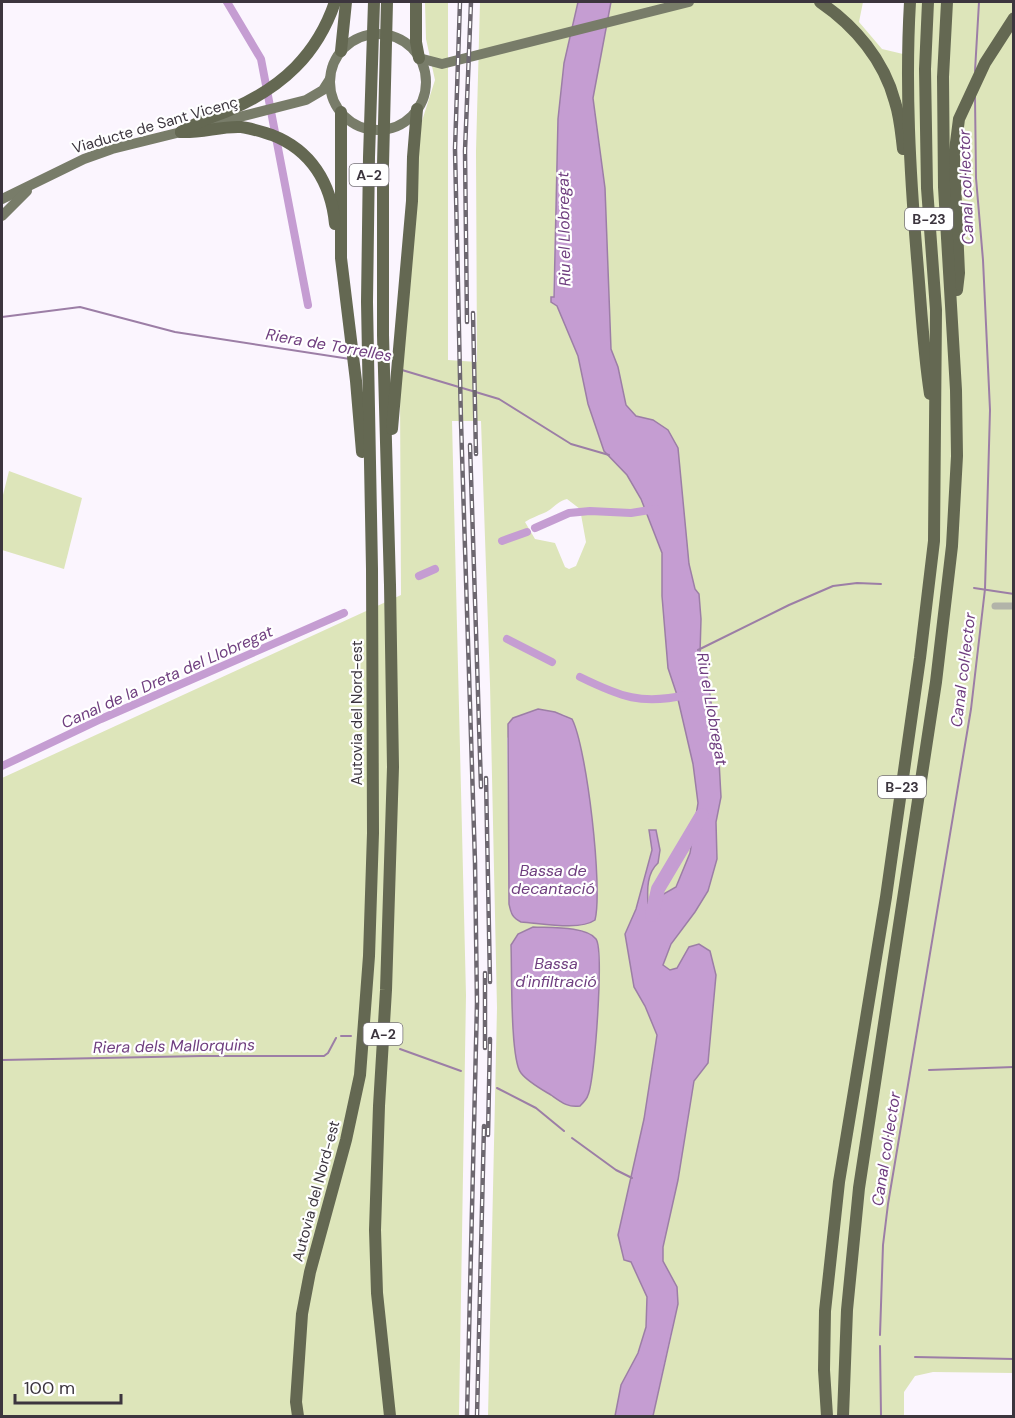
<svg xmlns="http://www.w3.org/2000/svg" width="1015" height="1418" font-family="'DM Sans',sans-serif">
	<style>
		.green { fill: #dde5ba; fill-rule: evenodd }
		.water { fill: #c59dd2; stroke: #9c7ea6; stroke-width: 1.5 }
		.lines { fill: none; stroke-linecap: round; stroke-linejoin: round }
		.stream { stroke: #9c7ea6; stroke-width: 2 }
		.canal { stroke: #c59dd2; stroke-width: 8 }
		.river { stroke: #c59dd2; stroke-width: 14 }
		.street { stroke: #b2b4a9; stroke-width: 7 }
		.primary { stroke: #787c69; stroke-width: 10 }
		.highway { stroke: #646852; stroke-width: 12 }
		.rail-casing { stroke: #6d6770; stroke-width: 4.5 }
		.rail { stroke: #fff; stroke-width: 2; stroke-dasharray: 7; stroke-linecap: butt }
		.labels { text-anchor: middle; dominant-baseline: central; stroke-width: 4.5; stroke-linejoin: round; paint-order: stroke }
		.shield { fill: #fff; stroke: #767278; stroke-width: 1.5 }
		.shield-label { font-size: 14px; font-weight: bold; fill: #3c353e }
		.street-label { font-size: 15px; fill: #3c353e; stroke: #fff }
		.water-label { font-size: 16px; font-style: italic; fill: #6f3e7f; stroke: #fff }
	</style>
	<rect width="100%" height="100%" fill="#fbf5fe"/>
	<g class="green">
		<path d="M425,2H448V360L477,362L476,151L480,2H578L564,63L558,119L553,304L557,306L578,356L588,404L604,451L627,475L641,499L662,554V596L668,668L677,695L693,764L698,803L690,853L676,887L648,903C648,888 646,874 658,863L649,830L652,850L636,909L625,934L634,987L645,1006L657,1035L644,1119L618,1235L647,1297L646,1327L638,1353L621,1385L615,1416H488L497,1008L490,684L481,421H452L466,995L459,1416H2V778L401,595L400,391L421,124L435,80L426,39ZM567,499L580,509L586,542L576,566L569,569L565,567L555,543L535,539L525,522C531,518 537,516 544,513C553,509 558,501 567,499ZM538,709L565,715L578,736L589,802L598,893L583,925L521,922L511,914L509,904L507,738ZM580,930L593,936L599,948L600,974L591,1077L521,1073L513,1036L511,945Z"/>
		<polygon points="611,2 863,2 859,22 882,49 903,54 907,2 1013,2 1013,1373 933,1372 915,1376 904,1392 904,1416 653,1416 672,1334 677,1287 663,1261 663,1247 678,1180 694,1081 708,1063 716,975 689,947 677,968 670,971 663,966 671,944 695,912 708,891 717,859 716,822 721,797 719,761 708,680 700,654 701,619 699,594 695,589 653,420 636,416 626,405 618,367 611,349 605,188 593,98"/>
		<polygon points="9,471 82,498 64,569 2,550 2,499"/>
	</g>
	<g class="water">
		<path d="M578,2H611L593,98L605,188L611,349L618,367L626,405L636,416L653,420L668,430L678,448L689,564L695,589L699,594L701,619L700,654L708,680L719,761L721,797L716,822L717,859L708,891L695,912L671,944L663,965L670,970L677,968L689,947L699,944L710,951L716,975L708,1063L694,1081L678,1180L663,1247V1261L677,1287L678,1304L653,1416H615L621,1385L638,1353L646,1327L647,1297L631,1262L624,1260L618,1235L644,1119L657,1035L645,1006L634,987L625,934L636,909L652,850L649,830H656L660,850L658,863C647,873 647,889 648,903L676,887L690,853L698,803L693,764L677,695L668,668L662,596V553L641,499L627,475L604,451L588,404L578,356L557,306L551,302V297H554L558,119L564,63Z"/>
		<path d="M538,709L555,712L572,719C587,748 603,889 595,920C580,931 540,923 521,922C512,918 511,913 509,904L508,724L513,718Z"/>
		<path d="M533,927C549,928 586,926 596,939C604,950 595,1080 588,1095C587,1099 583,1103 580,1106C568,1108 561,1102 551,1095C541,1089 528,1082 521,1073C510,1060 512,967 511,945L518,934Z"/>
	</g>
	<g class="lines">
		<g class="stream">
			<polyline points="975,71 979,2"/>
			<polyline points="2,317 80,307 175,332 350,359"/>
			<polyline points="402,370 499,399 571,444 609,455"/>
			<polyline points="974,588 1014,594"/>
			<polyline points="698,650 789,605 833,586 857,583 881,584"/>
			<polyline points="341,1036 351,1036"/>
			<polyline points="400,1049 461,1071"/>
			<polyline points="2,1060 201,1056 324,1056 328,1053 336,1038"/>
			<polyline points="929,1070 1014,1067"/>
			<polyline points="497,1088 536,1108 564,1131"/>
			<polyline points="572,1138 616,1170 632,1178"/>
			<polyline points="880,1335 883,1245 888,1204 971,709 985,589 990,410 983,260 976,178 975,97"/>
			<polyline points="880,1346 881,1416"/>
			<polyline points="915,1357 1014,1359"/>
		</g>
		<g class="canal">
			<polyline points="227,2 261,59 308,305"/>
			<polyline points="535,528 569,513 590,511 631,513 656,509"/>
			<polyline points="502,541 527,532"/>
			<polyline points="419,576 435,569"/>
			<polyline points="507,639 552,662"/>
			<path d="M580,677C621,697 641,705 687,695"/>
			<polyline points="2,766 101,719 344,613"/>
		</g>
		<polyline class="river" points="652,915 658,889 702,815"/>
		<polyline class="street" points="995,606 1014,606"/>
		<g class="primary">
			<circle cx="378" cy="82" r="48"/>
			<polyline points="419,58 442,64 689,2"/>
			<polyline points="204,126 306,100 323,90 330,79"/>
			<polyline points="2,199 84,159 112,149 189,130"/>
			<polyline points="2,216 27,191"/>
		</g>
		<g class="highway">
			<polyline points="387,2 383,165 383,335 390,585 393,767 386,990 379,1106 375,1230 377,1293 390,1416"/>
			<polyline points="416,2 416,42 419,58"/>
			<path d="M820,2C855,26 884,60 895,102C900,117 901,133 903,149"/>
			<path d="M910,2C905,87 910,172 917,258C921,303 923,349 930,394"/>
			<polyline points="341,51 346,2"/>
			<polyline points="341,112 341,258 356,381 362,452"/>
			<path d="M181,132C202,133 221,126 241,127C251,128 262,132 272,135C311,150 331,183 335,224"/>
			<path d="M181,132C197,121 214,117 232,109C282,87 317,55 335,2"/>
			<polyline points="957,290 959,273 954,158 959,119 985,63 1014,18"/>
			<polyline points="392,429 412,201 413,157 417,109"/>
			<polyline points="298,1416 296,1402 302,1314 310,1272 346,1140 360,1075 369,956 373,833 372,569 367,302 369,157 374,2"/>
			<polyline points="827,1416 824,1370 825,1311 839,1182 886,897 920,658 934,541 936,310 927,188 925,69 928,2"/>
			<polyline points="843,1416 847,1310 859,1188 936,682 952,546 957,456 956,390 944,187 943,77 947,2"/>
		</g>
		<defs>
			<g id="rail">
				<polyline points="460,2 455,149 461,422 475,862 477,1003 467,1416"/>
				<polyline points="473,313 476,454"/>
				<polyline points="467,322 465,151 471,2"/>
				<polyline points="470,445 481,787"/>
				<polyline points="486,778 490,982"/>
				<polyline points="485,1048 485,973"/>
				<polyline points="488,1135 490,1039"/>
				<polyline points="477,1416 484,1126"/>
			</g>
		</defs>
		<use href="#rail" class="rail-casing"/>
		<use href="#rail" class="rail"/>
	</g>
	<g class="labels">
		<g class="shield">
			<rect x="349.5" y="164" width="39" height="22" rx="4.5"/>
			<rect x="905" y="208" width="48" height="22" rx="4.5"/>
			<rect x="878" y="776" width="48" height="22" rx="4.5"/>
			<rect x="363.5" y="1023" width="39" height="22" rx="4.5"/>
		</g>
		<g class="shield-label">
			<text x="369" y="175">A-2</text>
			<text x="929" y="219">B-23</text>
			<text x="902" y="787">B-23</text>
			<text x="383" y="1034">A-2</text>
		</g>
		<g class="street-label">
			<text transform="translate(155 125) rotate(-16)">Viaducte de Sant Vicenç</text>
			<text transform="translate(357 713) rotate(-90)">Autovia del Nord-est</text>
			<text transform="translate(316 1191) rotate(-75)">Autovia del Nord-est</text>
		</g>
		<g class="water-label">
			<text transform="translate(966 187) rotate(-92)">Canal col·lector</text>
			<text transform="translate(564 229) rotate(-91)">Riu el Llobregat</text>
			<text transform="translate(329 345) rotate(10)">Riera de Torrelles</text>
			<text transform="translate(963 670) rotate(-83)">Canal col·lector</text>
			<text transform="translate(167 677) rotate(-24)">Canal de la Dreta del Llobregat</text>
			<text transform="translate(712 709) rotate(80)">Riu el Llobregat</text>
			<text x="553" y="870">Bassa de<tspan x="553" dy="18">decantació</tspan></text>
			<text x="556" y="963">Bassa<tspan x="556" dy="18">d'infiltració</tspan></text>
			<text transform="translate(174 1046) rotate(-1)">Riera dels Mallorquins</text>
			<text transform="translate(886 1149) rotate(-81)">Canal col·lector</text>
		</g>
	</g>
	<rect width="1015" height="1418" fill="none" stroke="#3c353e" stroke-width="6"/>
	<path d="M15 1394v9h106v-9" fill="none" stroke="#3c353e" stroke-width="3"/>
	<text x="24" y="1394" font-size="18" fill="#3c353e" stroke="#ffffff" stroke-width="4.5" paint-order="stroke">100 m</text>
</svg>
